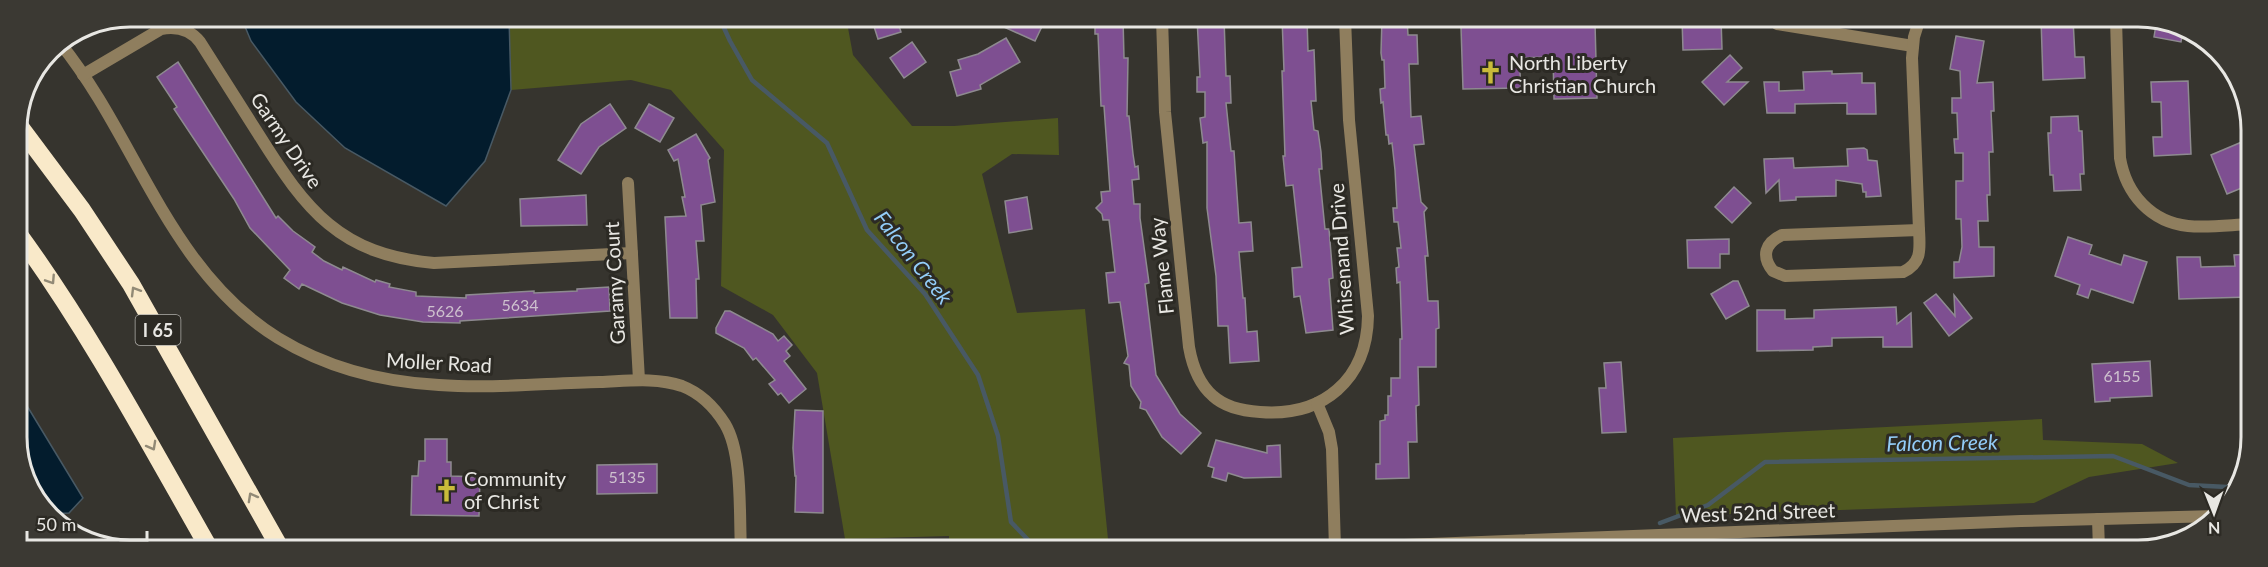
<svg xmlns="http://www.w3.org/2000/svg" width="2268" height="567" font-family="Lato,sans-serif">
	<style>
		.green { fill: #4f5720 }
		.water { fill: #031c2d; stroke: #485964; stroke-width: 1.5 }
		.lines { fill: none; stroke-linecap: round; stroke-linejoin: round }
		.stream { stroke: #485964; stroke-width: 4.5 }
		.building { fill: #7e4f91; stroke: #8e8a90; stroke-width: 1.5 }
		.minor { stroke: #8f7e5e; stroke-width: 12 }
		.tertiary { stroke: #8f7e5e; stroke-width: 12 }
		.motorway { stroke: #f9e9c9; stroke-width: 18 }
		.oneway { stroke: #928a76 }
		.labels { text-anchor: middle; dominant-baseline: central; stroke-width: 6; stroke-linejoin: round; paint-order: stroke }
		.number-label { font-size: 16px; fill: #cec1ce }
		.shield { fill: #2c2a24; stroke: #b0aeaa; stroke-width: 1.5 }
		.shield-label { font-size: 18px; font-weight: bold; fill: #e8e7e3 }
		.poi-label { font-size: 20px; fill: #e8e7e3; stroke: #2c2a24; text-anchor: start }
		.street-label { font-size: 20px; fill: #e8e7e3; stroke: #2c2a24 }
		.water-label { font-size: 21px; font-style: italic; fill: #93cdf8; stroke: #2c2a24 }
		.rim { fill: none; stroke: #e8e7e3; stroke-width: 3 }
	</style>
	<rect width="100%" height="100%" fill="#36342e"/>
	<g class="green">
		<polygon points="509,17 846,17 853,55 912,126 954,126 1058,118 1059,155 1012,154 982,174 1017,313 1085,309 1109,549 949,549 949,536 845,539 817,373 773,315 721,286 724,150 671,90 631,80 511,90"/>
		<polygon points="2042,419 2043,440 2142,444 2178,463 2089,477 2034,503 1676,516 1673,438"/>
	</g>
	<g class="water">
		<polygon points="241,17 509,17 511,90 485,161 446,206 345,148 296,102 251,41"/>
		<polygon points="18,391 83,498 69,513 48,514 19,460"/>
	</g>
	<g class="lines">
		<g class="stream">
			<polyline points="719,17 730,41 752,80 827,143 867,230 925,294 978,375 998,436 1011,522 1032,544"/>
			<polyline points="1660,523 1708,505 1765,462 2113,456 2189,485 2227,487 2236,483"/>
		</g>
	</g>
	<g class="building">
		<polygon points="871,17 896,17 901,32 878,39"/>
		<polygon points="982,17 1015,17 1046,18 1035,41"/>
		<polygon points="1095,18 1123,18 1124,58 1128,58 1127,116 1129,116 1133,154 1135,167 1138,166 1139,179 1132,180 1134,204 1140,204 1140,218 1149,283 1145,284 1156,375 1180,414 1201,433 1181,454 1162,437 1146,410 1140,408 1141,402 1131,386 1129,365 1124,363 1128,356 1120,302 1109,303 1106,273 1115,272 1109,220 1103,220 1102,214 1096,208 1102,202 1101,192 1110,191 1104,106 1101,106 1098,34 1095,34"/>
		<polygon points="1197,18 1224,18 1226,76 1230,76 1231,103 1226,103 1231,151 1234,151 1239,223 1251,222 1253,251 1239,252 1243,298 1245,298 1247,332 1257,331 1259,361 1230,363 1228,326 1218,326 1216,276 1207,208 1207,142 1203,143 1200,118 1205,117 1205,92 1197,92 1197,77 1200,77"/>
		<polygon points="1282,18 1307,18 1308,51 1314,50 1316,101 1311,101 1314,130 1318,131 1321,152 1322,169 1319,169 1325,229 1329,229 1333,278 1329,279 1333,330 1306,333 1300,296 1294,297 1292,268 1302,267 1293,185 1286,186 1283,156 1285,156 1282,71 1284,71"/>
		<polygon points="1382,18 1407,18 1408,35 1417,35 1418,64 1409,64 1411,117 1421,116 1424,144 1414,145 1421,202 1427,208 1424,212 1428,256 1425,256 1428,301 1438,301 1439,328 1436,329 1436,367 1418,367 1419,405 1416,406 1417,442 1408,442 1409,478 1376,479 1376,464 1380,464 1380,421 1385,420 1385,415 1388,415 1388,396 1391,396 1391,378 1400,378 1400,339 1402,339 1400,282 1397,283 1396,268 1399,267 1397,248 1401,248 1398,222 1394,222 1393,208 1397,208 1395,170 1392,143 1389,144 1388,135 1386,135 1383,102 1381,103 1380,89 1385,88 1384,60 1382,60 1381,53"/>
		<polygon points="1721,18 1722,49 1683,50 1682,19"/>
		<polygon points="2041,19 2073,19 2075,57 2084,57 2085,78 2043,80"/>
		<polygon points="2157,19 2183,31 2181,42 2154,37"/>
		<polygon points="1595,23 1597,98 1554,99 1553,57 1519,58 1521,88 1463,89 1461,27"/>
		<polygon points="1956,36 1984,41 1977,83 1993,82 1994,111 1991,111 1993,152 1989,152 1990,195 1987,195 1988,221 1978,221 1979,247 1994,247 1994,276 1954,278 1954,262 1959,262 1962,247 1961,219 1956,219 1956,181 1963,181 1963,153 1955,153 1954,139 1958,139 1957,113 1952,113 1952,98 1961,98 1960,71 1950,69"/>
		<polygon points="1006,38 1020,62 980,85 981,89 957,96 950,72 961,69 958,60 978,54"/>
		<polygon points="912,42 926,62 904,78 890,58"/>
		<polygon points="1730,55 1742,68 1727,82 1748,82 1724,105 1702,82"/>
		<polygon points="178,62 276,218 278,216 293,231 315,247 312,252 324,261 342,270 343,267 375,282 376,280 390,284 389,287 416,292 416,296 466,298 466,295 534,291 534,293 577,291 577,289 609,287 610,311 460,321 460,323 423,322 380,315 342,303 302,284 299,289 284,278 290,270 250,228 234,199 174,109 177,107 157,77"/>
		<polygon points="1832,71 1832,74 1862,73 1862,83 1875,83 1876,114 1847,114 1847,103 1795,104 1795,113 1767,113 1764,82 1779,82 1779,91 1804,90 1803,72"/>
		<polygon points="2188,81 2191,154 2154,156 2153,137 2162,137 2161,102 2152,102 2151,82"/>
		<polygon points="610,104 626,128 599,147 581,174 558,160 581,124"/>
		<polygon points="649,104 674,118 660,142 635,128"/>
		<polygon points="2078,116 2079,131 2082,131 2084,174 2080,174 2081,190 2054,191 2053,175 2050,175 2048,133 2051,133 2051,117"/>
		<polygon points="696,134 710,158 708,160 715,202 701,205 704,241 696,241 699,279 696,279 697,318 670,318 665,217 686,216 682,197 685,197 678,159 674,161 668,150"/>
		<polygon points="2249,139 2249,185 2227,194 2211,155"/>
		<polygon points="1864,148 1867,150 1868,160 1877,161 1881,196 1866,197 1866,192 1863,192 1862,184 1836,180 1836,196 1796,197 1796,200 1780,201 1779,180 1766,193 1764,159 1793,158 1794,168 1848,166 1847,149"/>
		<polygon points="1734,187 1751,203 1732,223 1715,207"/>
		<polygon points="586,195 587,225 521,226 520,199"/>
		<polygon points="1027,197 1032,229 1009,233 1005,201"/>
		<polygon points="2068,237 2092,245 2089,254 2121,265 2124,255 2147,262 2133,303 2091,289 2088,298 2077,294 2080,285 2055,276"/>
		<polygon points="1729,239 1729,254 1720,254 1720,268 1688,268 1687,240"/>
		<polygon points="2249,254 2249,297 2179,299 2177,257 2200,257 2201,267 2235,266 2234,255"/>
		<polygon points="1733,281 1738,281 1749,306 1726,319 1711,294"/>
		<polygon points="1936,294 1955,316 1954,295 1972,318 1949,336 1924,303"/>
		<polygon points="1896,307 1897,324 1911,313 1912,347 1883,347 1883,337 1832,338 1832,346 1813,347 1813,350 1757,351 1757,310 1785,310 1785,319 1814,318 1814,310"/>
		<polygon points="725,311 730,311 773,334 778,341 784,336 792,345 786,351 790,356 784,361 806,389 789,403 781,393 778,395 769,384 775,380 756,358 753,360 744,348 716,333 716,328"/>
		<polygon points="2150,361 2152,396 2110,398 2110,401 2095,402 2092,364"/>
		<polygon points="1621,362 1626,432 1602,433 1599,388 1606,388 1604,363"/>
		<polygon points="795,410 823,411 823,513 795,512 796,476 795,476 793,448"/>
		<polygon points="425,439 447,439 447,462 451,462 451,476 480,477 479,516 411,515 412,476 418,476 419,461 425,461"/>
		<polygon points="1216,440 1267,453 1267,446 1280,445 1281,477 1244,478 1228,473 1226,481 1212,477 1214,468 1208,466"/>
		<polygon points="657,464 657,493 597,494 597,465"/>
	</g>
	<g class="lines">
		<g class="minor">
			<path d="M1162,18L1165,112L1189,347C1192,364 1199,384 1213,396C1225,407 1244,411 1260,412C1323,417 1367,380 1368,316L1349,120L1345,18"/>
			<path d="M2116,19L2120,158C2126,194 2151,222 2188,226C2208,228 2229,225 2249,224"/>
			<polyline points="1777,24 1913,46"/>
			<path d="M60,43C137,138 168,270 278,338C327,368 382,382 439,385C492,389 547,383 600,382C627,381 656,377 682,386C700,393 715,408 725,424C743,454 739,514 741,549"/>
			<path d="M83,75L161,29C177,26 190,29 200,42C220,73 239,104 259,135C306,210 340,255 434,263L632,253"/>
			<polyline points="628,183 639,380"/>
			<path d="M1919,230C1920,249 1922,263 1903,272L1785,276L1773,271C1761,256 1765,243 1782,235Z"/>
			<polyline points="1919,230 1912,58 1914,37 1920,18"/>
			<polyline points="1317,403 1329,432 1332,449 1335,548"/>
			<polyline points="2098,519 2099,550"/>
		</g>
		<polyline class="tertiary" points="1301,549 2021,521 2217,516"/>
		<g class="motorway">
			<polyline points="17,123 82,210 131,284 280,548"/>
			<path d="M17,232C90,332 148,441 209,548"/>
		</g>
	</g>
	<defs><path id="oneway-chevron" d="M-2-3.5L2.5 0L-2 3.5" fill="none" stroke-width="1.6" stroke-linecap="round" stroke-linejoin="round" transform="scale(1.5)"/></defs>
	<g class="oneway">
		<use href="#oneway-chevron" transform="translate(51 280) rotate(57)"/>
		<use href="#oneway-chevron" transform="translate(135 291) rotate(-121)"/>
		<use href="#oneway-chevron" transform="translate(152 446) rotate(61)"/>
		<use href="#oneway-chevron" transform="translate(252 497) rotate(-119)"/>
	</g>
	<defs>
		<symbol id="church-bare" viewBox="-9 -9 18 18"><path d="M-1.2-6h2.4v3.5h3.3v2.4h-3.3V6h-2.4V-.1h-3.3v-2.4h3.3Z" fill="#c9bb3a" stroke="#2c2a24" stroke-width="2.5" paint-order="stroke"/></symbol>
	</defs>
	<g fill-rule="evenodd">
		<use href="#church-bare" x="1474" y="56" width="33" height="33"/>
		<use href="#church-bare" x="430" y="474" width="33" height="33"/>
	</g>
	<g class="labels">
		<g class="number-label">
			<text x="520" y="304">5634</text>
			<text x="445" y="310">5626</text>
			<text x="2122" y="375">6155</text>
			<text x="627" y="476">5135</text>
		</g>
		<rect class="shield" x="135.5" y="315" width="45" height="30" rx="4.5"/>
		<g class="shield-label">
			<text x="158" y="330">I 65</text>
		</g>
		<g class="poi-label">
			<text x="1509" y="62">North Liberty<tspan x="1509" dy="23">Christian Church</tspan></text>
			<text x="464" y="478">Community<tspan x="464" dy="23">of Christ</tspan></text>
		</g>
		<g class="street-label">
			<text transform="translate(287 140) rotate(56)">Garmy Drive</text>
			<text transform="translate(1341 259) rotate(-94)">Whisenand Drive</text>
			<text transform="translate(1161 266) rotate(-96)">Flame Way</text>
			<text transform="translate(614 283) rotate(-93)">Garamy Court</text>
			<text transform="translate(439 362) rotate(3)">Moller Road</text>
			<text transform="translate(1758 512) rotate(-2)">West 52nd Street</text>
		</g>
		<g class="water-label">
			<text transform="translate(914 257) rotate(52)">Falcon Creek</text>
			<text transform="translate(1942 442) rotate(-1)">Falcon Creek</text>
		</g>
	</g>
	<path d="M0 0H2268V567H0ZM130 27H2138A103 103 0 0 1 2241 130V437A103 103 0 0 1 2138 540H130A103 103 0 0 1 27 437V130A103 103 0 0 1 130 27Z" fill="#3b3933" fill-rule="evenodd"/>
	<path class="rim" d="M130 27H2138A103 103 0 0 1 2241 130V437A103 103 0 0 1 2138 540H130A103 103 0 0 1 27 437V130A103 103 0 0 1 130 27Z"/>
	<g transform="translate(2214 513) rotate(179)" stroke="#2c2a24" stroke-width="4.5" paint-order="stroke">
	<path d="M0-4.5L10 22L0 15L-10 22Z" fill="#e8e7e3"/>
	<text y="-9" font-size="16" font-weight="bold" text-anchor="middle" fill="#e8e7e3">N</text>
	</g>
	<path d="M27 531v9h120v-9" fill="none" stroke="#e8e7e3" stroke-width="3"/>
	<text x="36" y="531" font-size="18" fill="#e8e7e3" stroke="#2c2a24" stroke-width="4.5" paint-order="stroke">50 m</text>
</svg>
